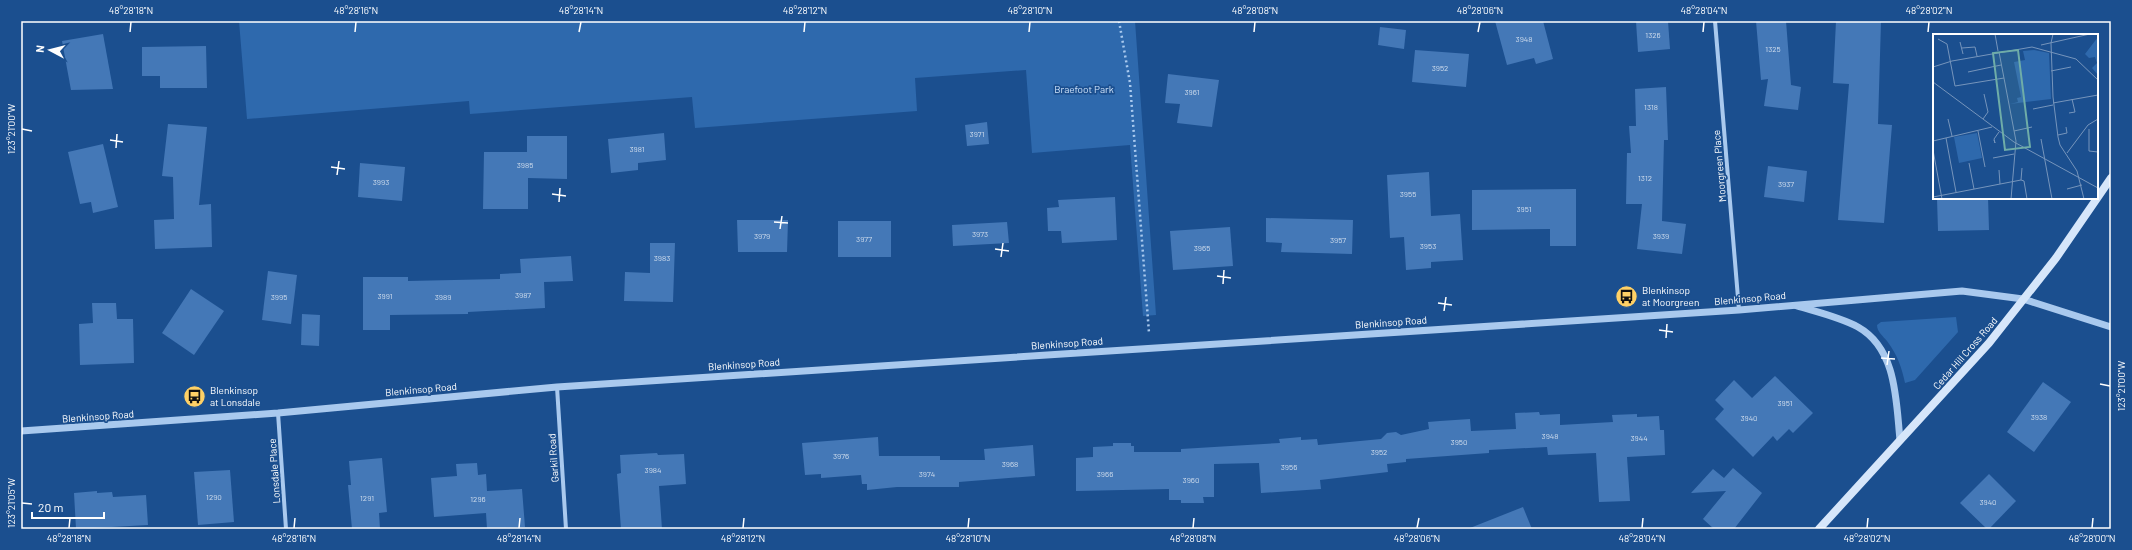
<svg xmlns="http://www.w3.org/2000/svg" width="2132" height="550" font-family="Barlow,sans-serif">
	<style>
		.green { fill: #2e69ad }
		.building { fill: #4478b7 }
		.lines { fill: none; stroke-linecap: round; stroke-linejoin: round }
		.path { stroke: #a9c9ee; stroke-width: 2.5; stroke-dasharray: 2 3; stroke-linecap: butt }
		.minor { stroke: #a9c9ee; stroke-width: 4 }
		.tertiary { stroke: #a9c9ee; stroke-width: 7 }
		.secondary { stroke: #d6e6fa; stroke-width: 8 }
		.ticks { fill: none; stroke: #fff; stroke-width: 1.5 }
		.labels { text-anchor: middle; dominant-baseline: central; stroke-width: 3.5; stroke-linejoin: round; paint-order: stroke }
		.number-label { font-size: 8px; fill: #d0dded }
		.park-label { font-size: 10px; fill: #cfe3fa; stroke: #1b4f8f }
		.street-label { font-size: 10px; fill: #fff; stroke: #1b4f8f }
		.poi-label { font-size: 10px; fill: #fff; stroke: #1b4f8f; text-anchor: start }
		.inset-road { fill: none; stroke: #7695bc; stroke-width: 1 }
		.view { fill: #6fada8; fill-opacity: 0.15; stroke: #6fada8; stroke-width: 2 }
		.inset-edge { fill: none; stroke: #fff; stroke-width: 2 }
		.neatline { fill: none; stroke: #fff; stroke-width: 1.5 }
		.ticks-label { font-size: 10px; text-anchor: middle; fill: #fff }
	</style>
	<rect width="100%" height="100%" fill="#1b4f8f"/>
	<g class="green">
		<polygon points="239,21 1135,21 1156,315 1143,316 1130,145 1032,153 1026,70 915,78 917,111 695,128 692,97 470,114 469,101 247,119"/>
		<path d="M1956,317L1958,332L1915,380L1905,383C1902,368 1897,354 1887,341C1883,336 1877,332 1877,325L1881,322Z"/>
	</g>
	<g class="building">
		<polygon points="1495,21 1543,21 1553,59 1536,64 1534,58 1507,65"/>
		<polygon points="1636,21 1668,21 1670,49 1638,52"/>
		<polygon points="1756,21 1786,21 1791,85 1801,87 1798,110 1764,106 1768,79 1761,80"/>
		<polygon points="1836,21 1881,21 1878,124 1892,125 1884,223 1838,220 1849,84 1833,83"/>
		<polygon points="1380,27 1406,30 1404,49 1378,45"/>
		<polygon points="103,34 113,89 71,90 62,41"/>
		<polygon points="206,46 207,88 160,88 160,76 142,76 142,47"/>
		<polygon points="1415,50 1469,54 1466,87 1412,82"/>
		<polygon points="1168,74 1219,80 1212,127 1177,123 1180,104 1165,103"/>
		<polygon points="1666,87 1668,140 1664,140 1662,221 1686,224 1682,254 1637,249 1642,204 1626,204 1627,153 1631,153 1629,126 1636,126 1635,89"/>
		<polygon points="987,122 989,144 967,146 965,125"/>
		<polygon points="168,124 207,127 199,205 211,204 212,247 155,249 154,220 174,219 173,177 162,176"/>
		<polygon points="664,133 666,160 638,163 638,170 611,173 608,139"/>
		<polygon points="527,136 567,136 567,179 528,178 528,209 483,209 484,152 527,152"/>
		<polygon points="103,144 118,207 93,213 91,202 80,204 68,152"/>
		<polygon points="360,163 405,167 402,201 358,197"/>
		<polygon points="1768,166 1807,171 1804,202 1764,197"/>
		<polygon points="1429,172 1431,216 1460,214 1463,260 1431,262 1431,268 1406,270 1404,237 1390,238 1387,175"/>
		<polygon points="1576,189 1576,246 1550,246 1550,229 1472,230 1472,190"/>
		<polygon points="1115,197 1117,240 1062,243 1061,231 1048,231 1047,208 1059,207 1058,200"/>
		<polygon points="1937,198 1988,198 1989,230 1938,231"/>
		<polygon points="1266,218 1353,220 1352,254 1281,252 1282,243 1266,242"/>
		<polygon points="737,220 788,220 787,252 738,252"/>
		<rect x="838" y="221" width="53" height="36"/>
		<polygon points="1007,222 1009,243 953,246 952,225"/>
		<polygon points="1230,227 1233,266 1173,270 1170,231"/>
		<polygon points="650,243 675,243 673,302 624,301 625,272 650,273"/>
		<polygon points="571,256 573,281 544,282 545,308 468,312 468,314 390,315 390,330 363,330 363,277 408,277 408,281 500,279 500,274 521,273 520,259"/>
		<polygon points="268,271 297,275 291,324 262,320"/>
		<polygon points="191,289 224,311 194,355 162,333"/>
		<polygon points="92,303 116,303 117,319 133,319 134,363 80,365 79,324 93,323"/>
		<polygon points="302,314 320,315 319,346 301,345"/>
		<polygon points="1775,376 1813,413 1793,433 1789,429 1777,441 1773,436 1753,457 1715,419 1724,409 1715,400 1734,380 1752,398"/>
		<polygon points="2043,382 2071,402 2034,452 2007,432"/>
		<polygon points="1539,412 1540,415 1560,414 1560,425 1613,422 1612,415 1637,414 1637,417 1659,416 1660,430 1664,430 1665,455 1627,457 1630,501 1599,502 1596,453 1548,455 1547,447 1489,450 1489,453 1406,459 1406,462 1387,464 1388,472 1320,480 1321,489 1261,493 1259,463 1214,464 1214,497 1203,497 1204,503 1181,503 1181,500 1169,500 1169,489 1076,491 1076,458 1093,457 1093,447 1113,446 1113,443 1131,443 1131,446 1134,446 1134,452 1181,452 1181,449 1280,443 1279,439 1301,437 1301,440 1317,439 1318,445 1381,439 1387,433 1396,432 1401,435 1429,429 1428,422 1440,421 1470,419 1471,431 1516,429 1515,413"/>
		<polygon points="878,437 879,456 940,456 940,460 985,460 984,449 1033,445 1035,476 959,482 959,487 897,487 867,490 867,484 862,484 861,475 821,478 821,474 805,475 802,443"/>
		<polygon points="657,453 658,455 684,454 686,484 659,486 662,529 621,529 617,474 621,473 620,455"/>
		<polygon points="382,458 387,512 379,513 380,529 352,529 348,485 351,485 349,461"/>
		<polygon points="477,463 478,475 486,474 487,491 522,489 525,527 487,529 486,513 434,517 431,478 457,476 456,464"/>
		<polygon points="1733,468 1762,493 1734,529 1714,529 1703,519 1726,491 1691,493 1713,469 1724,478"/>
		<polygon points="230,470 234,522 198,525 194,472"/>
		<polygon points="1989,474 2016,501 1989,529 1987,529 1960,503"/>
		<polygon points="97,491 97,493 112,492 113,497 146,495 148,525 76,529 74,493"/>
		<polygon points="1523,507 1532,529 1470,529 1470,528"/>
	</g>
	<g class="lines">
		<polyline class="path" points="1119,21 1130,83 1149,333"/>
		<g class="minor">
			<polyline points="1715,21 1739,310"/>
			<polyline points="557,387 566,529"/>
			<polyline points="278,413 286,529"/>
		</g>
		<g class="tertiary">
			<path d="M1797,306C1817,312 1839,317 1858,327C1897,349 1896,401 1900,440"/>
			<polyline points="21,431 278,413 557,387 1739,310 1962,291 2023,299 2111,327"/>
		</g>
		<polyline class="secondary" points="1819,529 1989,343 2056,258 2111,178"/>
	</g>
	<path class="ticks" d="M130,32L131,22M355,32L356,22M579,32L581,22M804,32L805,22M1029,32L1030,22M1254,32L1255,22M1478,32L1480,22M1703,32L1704,22M1928,32L1929,22M22,129L32,131M110,140L123,142M116,148L117,134M331,167L345,169M337,175L339,161M552,194L566,196M559,202L560,188M774,222L788,223M780,229L782,216M995,249L1009,251M1001,257L1003,243M1217,276L1231,278M1223,284L1224,270M1438,303L1452,305M1444,311L1446,297M1659,330L1673,332M1666,338L1667,324M1881,358L1895,359M1887,365L1889,351M2100,384L2110,386M22,503L32,504M69,528L70,518M294,528L295,518M519,528L520,518M743,528L744,518M968,528L969,518M1193,528L1194,518M1417,528L1419,518M1642,528L1643,518M1867,528L1868,518M2092,528L2093,518"/>
	<defs>
		<symbol id="bus-disc" viewBox="-11 -11 22 22"><circle r="9.5" fill="#ffd166" stroke="#1b4f8f"/><path d="M-5-6H5V4H4V6H2V4H-2V6H-4V4H-5ZM-3.5-4V0h7V-4ZM-3.5 1.2v1.5H-2V1.2ZM2 1.2v1.5H3.5V1.2Z" fill="#111"/></symbol>
	</defs>
	<g fill-rule="evenodd">
		<use href="#bus-disc" x="1614" y="284" width="25" height="25"/>
		<use href="#bus-disc" x="182" y="384" width="25" height="25"/>
	</g>
	<g class="labels">
		<g class="number-label">
			<text x="1653" y="35">1326</text>
			<text x="1524" y="39">3948</text>
			<text x="1773" y="49">1325</text>
			<text x="1440" y="68">3952</text>
			<text x="1192" y="92">3961</text>
			<text x="1651" y="107">1318</text>
			<text x="977" y="134">3971</text>
			<text x="637" y="149">3981</text>
			<text x="525" y="165">3985</text>
			<text x="1645" y="178">1312</text>
			<text x="381" y="182">3993</text>
			<text x="1786" y="184">3937</text>
			<text x="1408" y="194">3955</text>
			<text x="1524" y="209">3951</text>
			<text x="980" y="234">3973</text>
			<text x="762" y="236">3979</text>
			<text x="1661" y="236">3939</text>
			<text x="864" y="239">3977</text>
			<text x="1338" y="240">3957</text>
			<text x="1428" y="246">3953</text>
			<text x="1202" y="248">3965</text>
			<text x="662" y="258">3983</text>
			<text x="523" y="295">3987</text>
			<text x="385" y="296">3991</text>
			<text x="279" y="297">3995</text>
			<text x="443" y="297">3989</text>
			<text x="1785" y="403">3951</text>
			<text x="2039" y="417">3938</text>
			<text x="1749" y="418">3940</text>
			<text x="1550" y="436">3948</text>
			<text x="1639" y="438">3944</text>
			<text x="1459" y="442">3950</text>
			<text x="1379" y="452">3952</text>
			<text x="841" y="456">3976</text>
			<text x="1010" y="464">3968</text>
			<text x="1289" y="467">3956</text>
			<text x="653" y="470">3984</text>
			<text x="927" y="474">3974</text>
			<text x="1105" y="474">3966</text>
			<text x="1191" y="480">3960</text>
			<text x="214" y="497">1290</text>
			<text x="367" y="498">1291</text>
			<text x="478" y="499">1296</text>
			<text x="1988" y="502">3940</text>
		</g>
		<g class="park-label">
			<text x="1084" y="89">Braefoot Park</text>
		</g>
		<g class="street-label">
			<text transform="translate(1719 166) rotate(-95)">Moorgreen Place</text>
			<text transform="translate(1750 298) rotate(-5)">Blenkinsop Road</text>
			<text transform="translate(1391 322) rotate(-4)">Blenkinsop Road</text>
			<text transform="translate(1067 343) rotate(-4)">Blenkinsop Road</text>
			<text transform="translate(1965 353) rotate(-49)">Cedar Hill Cross Road</text>
			<text transform="translate(744 364) rotate(-4)">Blenkinsop Road</text>
			<text transform="translate(421 389) rotate(-5)">Blenkinsop Road</text>
			<text transform="translate(98 416) rotate(-4)">Blenkinsop Road</text>
			<text transform="translate(553 458) rotate(-94)">Garkil Road</text>
			<text transform="translate(274 471) rotate(-94)">Lonsdale Place</text>
		</g>
		<g class="poi-label">
			<text x="1642" y="290">Blenkinsop<tspan x="1642" dy="12">at Moorgreen</tspan></text>
			<text x="210" y="390">Blenkinsop<tspan x="210" dy="12">at Lonsdale</tspan></text>
		</g>
	</g>
	<g transform="translate(1933 34)">
		<rect width="165" height="165" fill="#1b4f8f"/>
		<path d="M165,3V41L159,34L164,29L162,23L156,24L152,20ZM101,16L116,19L118,65L77,70L85,68L84,64L88,63L81,28L92,26L90,17ZM44,99L49,124L26,129L21,103Z" fill="#2e69ad"/>
		<path class="inset-road" d="M62,0L65,17M120,0L118,9L120,63L125,103L127,111L144,137L151,165M5,5L14,10L22,52L71,44M27,8L30,20M108,11L157,0M29,14L42,13L44,22M66,18L83,107L78,165M0,33L19,27L99,13L143,25L165,46M118,37L138,33M35,38L68,31M0,48L81,108L165,154M120,69L165,61M100,75L120,71M136,79L142,78L139,65M15,85L19,102M50,85L55,78L51,60M156,95V117L165,118M45,97L52,133M81,97L99,93M125,101L134,99L133,93M13,104L23,158M108,105L119,165M61,106L62,109L61,105L66,98M0,107L59,93M0,116L9,165M134,119L155,91L165,85M60,124L81,120M36,129L41,155M89,134L88,146L91,147L94,165M66,136L67,150M134,155L149,151M0,163L88,146"/>
		<path class="view" d="M85,16L97,113L72,116L60,19Z"/>
		<rect width="165" height="165" class="inset-edge"/>
	</g>
	<rect width="2132" height="550" fill="none" stroke="#1b4f8f" stroke-width="44"/>
	<g transform="translate(50 50) rotate(277)" stroke="#1b4f8f" stroke-width="3" paint-order="stroke">
	<path d="M0-3L7 15L0 10L-7 15Z" fill="#ffffff"/>
	<text y="-6" font-size="11" font-weight="bold" text-anchor="middle" fill="#ffffff">N</text>
	</g>
	<path d="M32 512v6h72v-6" fill="none" stroke="#ffffff" stroke-width="2"/>
	<text x="38" y="512" font-size="12" fill="#ffffff" stroke="#1b4f8f" stroke-width="3" paint-order="stroke">20 m</text>
	<rect x="22" y="22" width="2088" height="506" class="neatline"/>
	<g class="ticks-label">
		<text x="131" y="14">48°28'18"N</text>
		<text x="356" y="14">48°28'16"N</text>
		<text x="581" y="14">48°28'14"N</text>
		<text x="805" y="14">48°28'12"N</text>
		<text x="1030" y="14">48°28'10"N</text>
		<text x="1255" y="14">48°28'08"N</text>
		<text x="1480" y="14">48°28'06"N</text>
		<text x="1704" y="14">48°28'04"N</text>
		<text x="1929" y="14">48°28'02"N</text>
		<text transform="translate(11 129) rotate(-90)" y="4">123°21'00"W</text>
		<text transform="translate(2121 386) rotate(-90)" y="4">123°21'00"W</text>
		<text transform="translate(11 503) rotate(-90)" y="4">123°21'05"W</text>
		<text x="69" y="542">48°28'18"N</text>
		<text x="294" y="542">48°28'16"N</text>
		<text x="519" y="542">48°28'14"N</text>
		<text x="743" y="542">48°28'12"N</text>
		<text x="968" y="542">48°28'10"N</text>
		<text x="1193" y="542">48°28'08"N</text>
		<text x="1417" y="542">48°28'06"N</text>
		<text x="1642" y="542">48°28'04"N</text>
		<text x="1867" y="542">48°28'02"N</text>
		<text x="2092" y="542">48°28'00"N</text>
	</g>
</svg>
